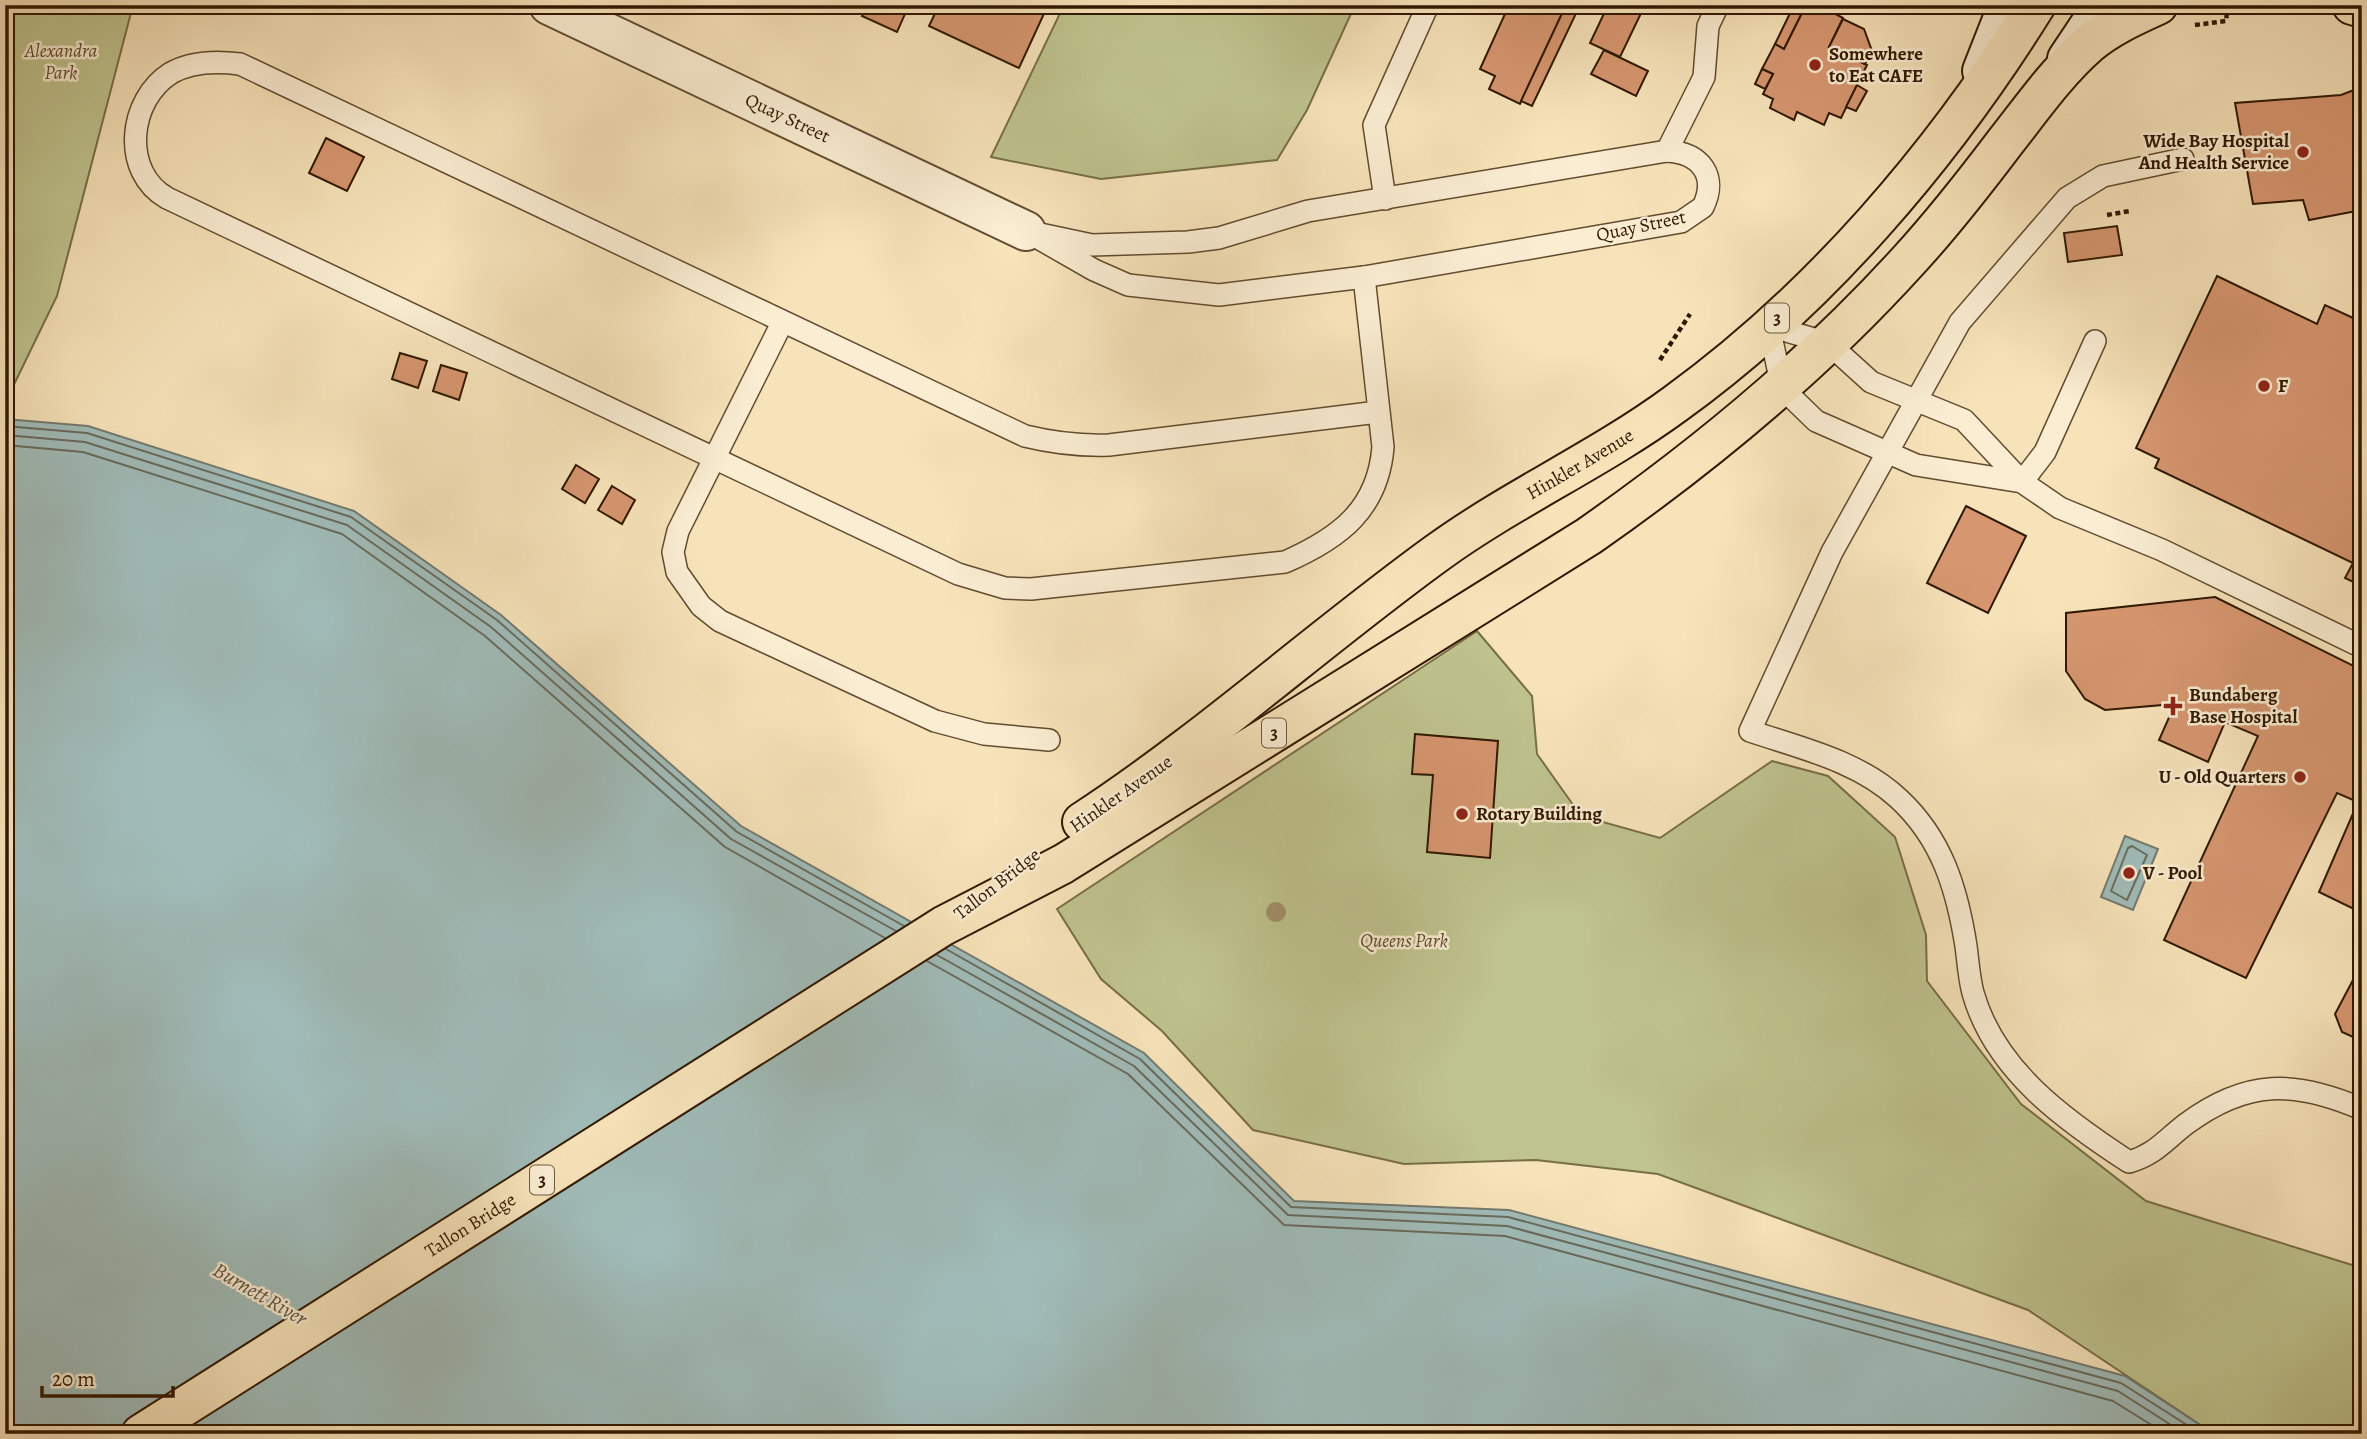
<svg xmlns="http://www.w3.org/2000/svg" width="2367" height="1439" font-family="Alegreya,serif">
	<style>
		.green { fill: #bfc38e; stroke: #786e47; stroke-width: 2 }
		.water { fill: #a0bcb9; stroke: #737a6f; stroke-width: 2 }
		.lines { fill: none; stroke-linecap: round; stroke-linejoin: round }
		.shore { stroke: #686a5c; stroke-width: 2 }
		.building { fill: #d69670; stroke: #301800; stroke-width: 2 }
		.service-casing { stroke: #624b2e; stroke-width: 24 }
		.minor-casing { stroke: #624b2e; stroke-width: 42 }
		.secondary-casing { stroke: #301800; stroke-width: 42 }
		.primary-casing { stroke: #301800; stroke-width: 42 }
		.path { stroke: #301800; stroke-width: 4.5; stroke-dasharray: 5 3.5; stroke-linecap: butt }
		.service { stroke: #faedd2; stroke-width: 21 }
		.minor { stroke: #faedd2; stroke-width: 38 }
		.secondary { stroke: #faedd2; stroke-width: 38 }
		.primary { stroke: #f7e3ba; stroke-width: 38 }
		.tree { fill: #a18f6b }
		.poi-dot { fill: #8f2418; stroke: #faedd2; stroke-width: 2.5 }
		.labels { text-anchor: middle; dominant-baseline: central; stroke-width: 5; stroke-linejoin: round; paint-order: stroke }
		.shield { fill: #faedd2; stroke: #6d583f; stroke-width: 2 }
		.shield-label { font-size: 18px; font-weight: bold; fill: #301800 }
		.park-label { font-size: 19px; font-style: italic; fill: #5b4b2b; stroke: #faedd2 }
		.poi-label { font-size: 19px; font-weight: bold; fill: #301800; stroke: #faedd2; text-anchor: start }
		.street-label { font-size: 19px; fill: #301800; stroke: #faedd2 }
		.water-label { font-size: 21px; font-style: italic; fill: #575141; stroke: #faedd2 }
	</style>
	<rect width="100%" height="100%" fill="#f7e3ba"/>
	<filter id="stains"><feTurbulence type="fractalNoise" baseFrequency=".00286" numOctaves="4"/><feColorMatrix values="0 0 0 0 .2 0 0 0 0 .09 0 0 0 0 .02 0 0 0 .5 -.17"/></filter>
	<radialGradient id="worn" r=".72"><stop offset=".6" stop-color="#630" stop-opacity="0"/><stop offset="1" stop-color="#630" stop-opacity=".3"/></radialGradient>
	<g class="green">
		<polygon points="5,5 133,5 57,296 5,403"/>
		<polygon points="1064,5 1355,5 1307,110 1277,160 1101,179 991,157"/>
		<polygon points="1477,631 1532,696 1537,754 1581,816 1660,838 1772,761 1828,776 1895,837 1926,935 1927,981 2021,1104 2146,1201 2362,1268 2362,1434 2214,1434 2028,1310 1658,1174 1536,1160 1404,1164 1253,1130 1162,1031 1101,979 1057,909"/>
	</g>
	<g class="water">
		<polygon points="5,419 88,426 354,511 501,615 741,826 1144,1053 1294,1201 1509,1210 2125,1376 2214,1434 5,1434"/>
		<polygon points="2125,836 2158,849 2133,910 2101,897"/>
	</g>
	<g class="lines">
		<g class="shore">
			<polyline points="5,426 87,433 351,517 497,620 737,832 904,926"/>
			<polyline points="5,435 85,442 347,525 491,627 731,839 896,931"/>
			<polyline points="5,445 83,452 342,534 485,636 725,847 885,938"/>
			<polygon points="2132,846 2147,855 2127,900 2111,891 2128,848"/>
			<polyline points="946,949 1140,1059 1291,1207 1508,1217 2121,1383 2201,1434"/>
			<polyline points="937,955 1134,1066 1288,1215 1507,1226 2118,1391 2185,1434"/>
			<polyline points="927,961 1128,1074 1284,1225 1505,1236 2113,1401 2166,1434"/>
		</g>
	</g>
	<g class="building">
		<polygon points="868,5 909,5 897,32 862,16"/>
		<polygon points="939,5 1048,5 1019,68 929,26"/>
		<polygon points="1509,5 1566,5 1520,104 1489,89 1495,76 1480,69"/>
		<polygon points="1566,5 1580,5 1532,106 1521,101"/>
		<polygon points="1608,5 1645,5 1620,57 1590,43"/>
		<polygon points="1794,5 1806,5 1784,49 1775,44"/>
		<polygon points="1806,5 1819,5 1843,18 1829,47 1867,65 1841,118 1829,113 1824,125 1797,112 1794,120 1770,108 1773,99 1763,94 1773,74 1762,69 1775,44 1784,49"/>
		<polygon points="1843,19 1864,29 1872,51 1865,64 1829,47"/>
		<polygon points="1604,50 1648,71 1636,96 1591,74"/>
		<polygon points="1762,69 1773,74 1765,89 1755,84"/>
		<polygon points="1857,85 1867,91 1856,111 1846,107"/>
		<polygon points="2362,87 2362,210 2309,220 2303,200 2253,204 2235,103 2341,95"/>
		<polygon points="326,138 364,157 347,191 309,173"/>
		<polygon points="2117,226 2122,255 2068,262 2064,233"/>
		<polygon points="2217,276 2317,324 2325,305 2362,322 2362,586 2345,578 2353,563 2155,468 2159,459 2136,448"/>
		<polygon points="400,353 427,361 418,388 392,379"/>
		<polygon points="441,365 467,373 459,400 433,391"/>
		<polygon points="576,465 599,479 585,503 562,489"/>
		<polygon points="612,486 635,500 622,524 598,510"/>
		<polygon points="1966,506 2026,536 1988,613 1927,583"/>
		<polygon points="2215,597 2362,670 2362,913 2319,892 2358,802 2337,793 2246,978 2164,940 2258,736 2225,722 2208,762 2159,740 2175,704 2105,710 2085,699 2066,671 2066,613"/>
		<polygon points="1415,734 1498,741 1490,858 1427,852 1433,775 1412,774"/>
		<polygon points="2362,963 2362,1041 2342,1032 2335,1014"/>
	</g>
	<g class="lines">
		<defs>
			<g id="service">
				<path d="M1667,151C1701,153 1718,176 1703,207L1681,222L1364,277L1219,295L1128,285L1094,270L1026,231L1092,245L1188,242L1219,238L1308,211Z"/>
				<polyline points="1667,151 1704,77 1708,26 1718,5"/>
				<path d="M2183,159L2103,176L2067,198L1960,322L1832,552L1750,731C1800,748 1859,761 1899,799C1942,839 1957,889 1966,946C1968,961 1969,978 1973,993C1995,1071 2066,1121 2129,1162C2156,1154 2165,1140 2186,1124C2247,1079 2294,1080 2362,1109"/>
				<polyline points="1385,199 1374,125 1428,5"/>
				<path d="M1364,277L1383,447C1378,509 1340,538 1285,562L1031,589L1005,588L958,574L167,198C121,172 128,100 171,73C192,61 217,61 240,64L1025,436C1054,443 1080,446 1109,445L1378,412"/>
				<polyline points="782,323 678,531 673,552 677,572 701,606 720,621 935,721 984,734 1049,740"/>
				<polyline points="2022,482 1916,465 1816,421 1782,388 1769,326 1828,343 1871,382 1964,420 2022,482 2060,508 2162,550 2362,647"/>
				<polyline points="2022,482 2045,452 2095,341"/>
			</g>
			<g id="minor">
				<path id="s1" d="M549,5L1026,231"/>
			</g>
			<g id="secondary">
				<polyline points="2067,59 2103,5"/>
				<polyline points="1982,71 2008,5"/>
			</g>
			<g id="primary">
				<polyline points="2352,5 2362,8"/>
				<path id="s2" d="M1082,822C1206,741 1317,640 1437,553C1513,498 1600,459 1675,404C1819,300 1942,156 2036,5"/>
				<path id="s3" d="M141,1434L943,926L1063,864L1589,536C1705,455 1814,365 1909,260C1944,222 1975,182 2006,141C2032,108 2057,72 2089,44C2109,27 2134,16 2158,5"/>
			</g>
		</defs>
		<use href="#service" class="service-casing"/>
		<use href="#minor" class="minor-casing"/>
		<use href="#secondary" class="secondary-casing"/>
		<use href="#primary" class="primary-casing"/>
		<g class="path">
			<polyline points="2195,25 2226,21 2227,12"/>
			<polyline points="2107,215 2130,211"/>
			<polyline points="1660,360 1690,314"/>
		</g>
		<use href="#service" class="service"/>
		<use href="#minor" class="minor"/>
		<use href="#secondary" class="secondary"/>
		<use href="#primary" class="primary"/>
	</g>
	<circle class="tree" cx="1276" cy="912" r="10"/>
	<g class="poi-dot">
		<circle cx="1815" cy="65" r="7"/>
		<circle cx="2303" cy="152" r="7"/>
		<circle cx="2264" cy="386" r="7"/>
		<path d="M2169.5 695.5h7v7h7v7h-7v7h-7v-7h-7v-7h7z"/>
		<circle cx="2300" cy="777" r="7"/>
		<circle cx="1462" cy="814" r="7"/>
		<circle cx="2129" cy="873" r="7"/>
	</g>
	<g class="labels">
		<g class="shield">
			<rect x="1765" y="303.5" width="24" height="29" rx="5"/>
			<rect x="1262" y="718.5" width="24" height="29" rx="5"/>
			<rect x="530" y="1165.5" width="24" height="29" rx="5"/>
		</g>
		<g class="shield-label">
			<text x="1777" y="318">3</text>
			<text x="1274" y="733">3</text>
			<text x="542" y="1180">3</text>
		</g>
		<g class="park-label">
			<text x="61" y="51">Alexandra<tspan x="61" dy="22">Park</tspan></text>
			<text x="1404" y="941">Queens Park</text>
		</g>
		<g class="poi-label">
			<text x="1829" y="54">Somewhere<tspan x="1829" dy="22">to Eat CAFE</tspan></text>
			<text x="2289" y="141" text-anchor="end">Wide Bay Hospital<tspan x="2289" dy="22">And Health Service</tspan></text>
			<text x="2278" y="386">F</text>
			<text x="2189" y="695">Bundaberg<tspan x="2189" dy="22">Base Hospital</tspan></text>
			<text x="2286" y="777" text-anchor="end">U - Old Quarters</text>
			<text x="1476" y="814">Rotary Building</text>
			<text x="2143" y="873">V - Pool</text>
		</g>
		<g class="street-label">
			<text stroke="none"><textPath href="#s1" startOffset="264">Quay Street</textPath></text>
			<text transform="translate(1641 226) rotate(-12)">Quay Street</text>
			<text stroke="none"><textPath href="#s2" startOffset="614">Hinkler Avenue</textPath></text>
			<text transform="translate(1121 794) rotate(-35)">Hinkler Avenue</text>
			<text transform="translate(997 884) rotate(-38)">Tallon Bridge</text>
			<text stroke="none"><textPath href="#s3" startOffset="390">Tallon Bridge</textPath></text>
		</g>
		<g class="water-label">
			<text transform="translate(260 1294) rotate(30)">Burnett River</text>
		</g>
	</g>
	<rect width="2367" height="1439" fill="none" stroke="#f7e3ba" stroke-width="28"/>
	<rect x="7" y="7" width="2353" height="1425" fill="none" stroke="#301800" stroke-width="3.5"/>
	<rect x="14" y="14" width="2339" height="1411" fill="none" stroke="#301800" stroke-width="2"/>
	<path d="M42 1386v10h131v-10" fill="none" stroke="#301800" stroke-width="3.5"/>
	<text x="52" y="1386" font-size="21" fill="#301800" stroke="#faedd2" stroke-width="5" paint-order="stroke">20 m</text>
	<rect width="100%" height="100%" filter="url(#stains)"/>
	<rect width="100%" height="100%" fill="url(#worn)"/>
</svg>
